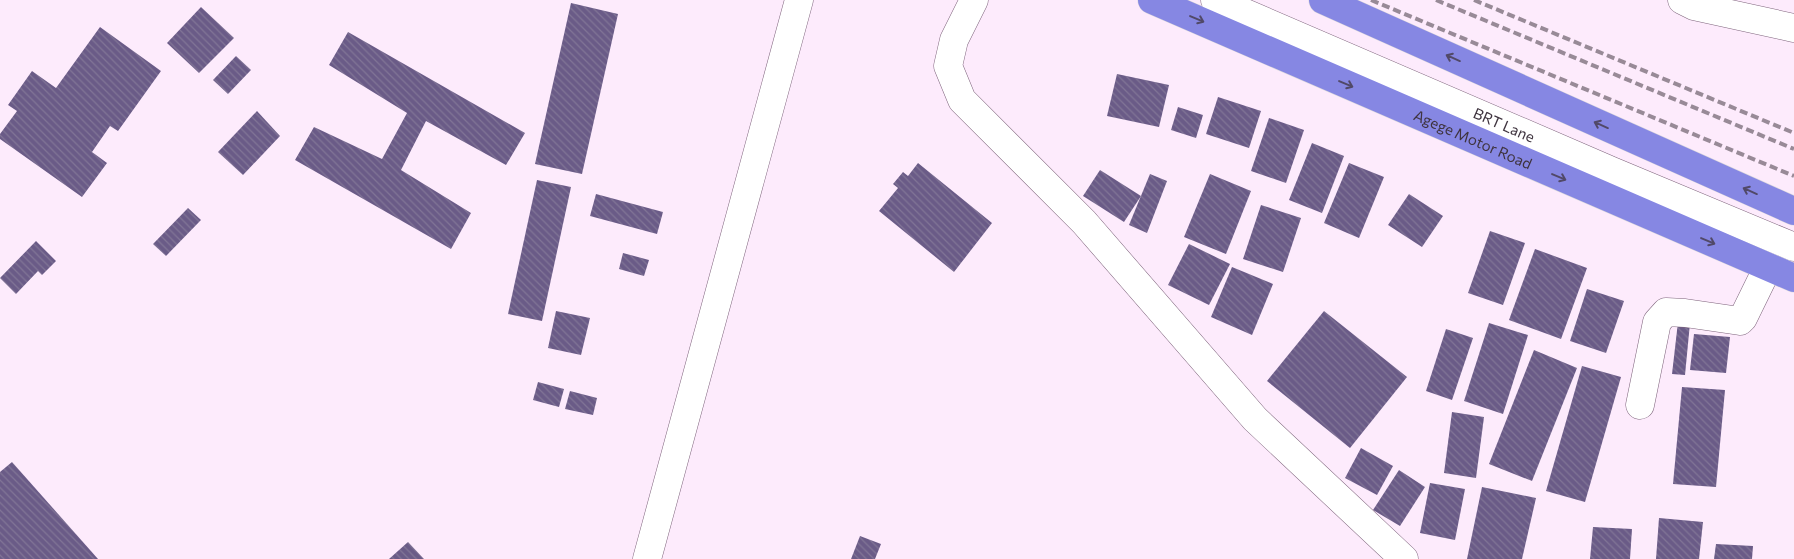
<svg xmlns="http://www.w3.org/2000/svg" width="1794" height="559" font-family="Commissioner,sans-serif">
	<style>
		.building { fill: url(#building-back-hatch) }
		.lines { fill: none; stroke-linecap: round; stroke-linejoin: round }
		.minor-casing { stroke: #7e647c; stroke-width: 29 }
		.highway-casing { stroke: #dcdadc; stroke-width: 29 }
		.minor { stroke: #fff; stroke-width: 28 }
		.highway { stroke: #8687e3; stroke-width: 28 }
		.rail { stroke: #988a97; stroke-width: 4; stroke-dasharray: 8 4; stroke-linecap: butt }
		.oneway { stroke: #514968 }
		.labels { text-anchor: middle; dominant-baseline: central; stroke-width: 5; stroke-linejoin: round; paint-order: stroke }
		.street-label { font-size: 15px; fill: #3f343f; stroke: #fff }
	</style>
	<defs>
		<pattern id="building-back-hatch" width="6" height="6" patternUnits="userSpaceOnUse" patternTransform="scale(1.25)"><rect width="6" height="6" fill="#6a5b87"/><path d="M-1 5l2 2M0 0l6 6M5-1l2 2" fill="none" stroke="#817596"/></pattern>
	</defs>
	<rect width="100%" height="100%" fill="#fdebfc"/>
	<g class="building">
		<polygon points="571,3 618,14 582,174 535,164"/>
		<polygon points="201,7 234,38 199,73 167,43"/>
		<polygon points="100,27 161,71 118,131 110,126 92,152 107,163 82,197 0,139 0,134 17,111 8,105 32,71 56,88"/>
		<polygon points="348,32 525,133 506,165 426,121 401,170 471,213 451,249 295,160 314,127 382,159 407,113 329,65"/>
		<polygon points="236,56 251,70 228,94 213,80"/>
		<polygon points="1117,74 1169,85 1159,127 1107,116"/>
		<polygon points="1218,97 1261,111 1249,148 1206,134"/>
		<polygon points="1178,107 1203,115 1196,138 1171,130"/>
		<polygon points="257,111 280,136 243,175 218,152"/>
		<polygon points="1269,118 1304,130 1286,183 1251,171"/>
		<polygon points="1312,143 1344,156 1322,213 1289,200"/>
		<polygon points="918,163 992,223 954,272 879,211 898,188 893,184 903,172 908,176"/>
		<polygon points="1349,163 1384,177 1359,238 1324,223"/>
		<polygon points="1100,170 1141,196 1124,222 1083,196"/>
		<polygon points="1150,174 1167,181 1147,233 1129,225"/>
		<polygon points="1210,174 1251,191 1226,254 1184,237"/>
		<polygon points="537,180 571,187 542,321 508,314"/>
		<polygon points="596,194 663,212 657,234 590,216"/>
		<polygon points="1409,194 1443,216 1422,247 1388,225"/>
		<polygon points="1261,205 1301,218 1283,272 1243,259"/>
		<polygon points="188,208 201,220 166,256 153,244"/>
		<polygon points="1490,231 1525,243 1503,305 1468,293"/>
		<polygon points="36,241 56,261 42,275 38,271 16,294 0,278"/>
		<polygon points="1189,244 1230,264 1209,305 1168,285"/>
		<polygon points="1535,249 1587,268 1561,339 1509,320"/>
		<polygon points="623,253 649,260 644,276 619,269"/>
		<polygon points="1232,267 1273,284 1252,335 1211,317"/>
		<polygon points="1587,289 1624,301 1606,353 1570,341"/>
		<polygon points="556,311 590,318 581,355 548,348"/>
		<polygon points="1324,311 1407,377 1350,448 1267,381"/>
		<polygon points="1678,322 1690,323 1685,375 1672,374"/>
		<polygon points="1489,323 1528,335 1503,414 1464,401"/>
		<polygon points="1446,329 1473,338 1452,400 1426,391"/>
		<polygon points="1694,334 1730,337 1726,373 1690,370"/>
		<polygon points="1534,350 1577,368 1532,481 1489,464"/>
		<polygon points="1582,366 1621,377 1585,502 1546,491"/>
		<polygon points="538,382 564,389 559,407 533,400"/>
		<polygon points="1682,387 1725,390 1716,487 1673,484"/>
		<polygon points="570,391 597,398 593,415 565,409"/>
		<polygon points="1452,412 1484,417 1476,478 1444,473"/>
		<polygon points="1361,448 1393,466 1377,495 1345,478"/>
		<polygon points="12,462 98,559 0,559 0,472"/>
		<polygon points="1399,470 1425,487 1400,526 1373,510"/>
		<polygon points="1430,483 1465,489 1455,540 1420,533"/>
		<polygon points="1482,487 1536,498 1522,559 1467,559"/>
		<polygon points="1659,518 1703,522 1699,559 1656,559"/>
		<polygon points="1593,527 1632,529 1630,559 1590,559"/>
		<polygon points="860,536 881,544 875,559 851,559"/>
		<polygon points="408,542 424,559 389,559"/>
		<polygon points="1716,544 1753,546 1752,559 1714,559"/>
	</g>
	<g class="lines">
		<defs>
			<g id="minor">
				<polyline points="974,0 954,40 948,66 962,100 1084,222 1255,419 1404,559"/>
				<path id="s1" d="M1215,0L1612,171L1794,247"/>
				<polyline points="1682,0 1694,6 1794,28"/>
				<polyline points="1640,405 1657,322 1666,312 1685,313 1740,321 1743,318 1768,267"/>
				<polyline points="647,559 799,0"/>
			</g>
			<g id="highway">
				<path id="s2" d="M1152,0L1794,278"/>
				<polyline points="1323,0 1794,211"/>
			</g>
		</defs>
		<use href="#minor" class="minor-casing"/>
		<use href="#highway" class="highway-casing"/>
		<use href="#minor" class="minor"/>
		<use href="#highway" class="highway"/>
		<g class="rail">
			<polyline points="1371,0 1794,176"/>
			<polyline points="1436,0 1794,149"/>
			<polyline points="1474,0 1794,133"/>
		</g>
	</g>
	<defs><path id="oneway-shaft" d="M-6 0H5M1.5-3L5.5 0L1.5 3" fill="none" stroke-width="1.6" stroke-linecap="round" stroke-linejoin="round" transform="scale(1.25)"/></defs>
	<g class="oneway">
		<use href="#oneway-shaft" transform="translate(1197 19) rotate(23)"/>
		<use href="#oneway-shaft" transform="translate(1453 58) rotate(-156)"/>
		<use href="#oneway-shaft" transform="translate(1346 84) rotate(23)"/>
		<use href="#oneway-shaft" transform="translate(1601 125) rotate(-156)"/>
		<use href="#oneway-shaft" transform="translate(1559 177) rotate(23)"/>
		<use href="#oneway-shaft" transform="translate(1750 191) rotate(-156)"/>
		<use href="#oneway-shaft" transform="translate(1708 241) rotate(23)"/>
	</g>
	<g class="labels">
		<g class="street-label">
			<text stroke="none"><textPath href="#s1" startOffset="315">BRT Lane</textPath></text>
			<text stroke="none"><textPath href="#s2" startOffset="350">Agege Motor Road</textPath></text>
		</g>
	</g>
</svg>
